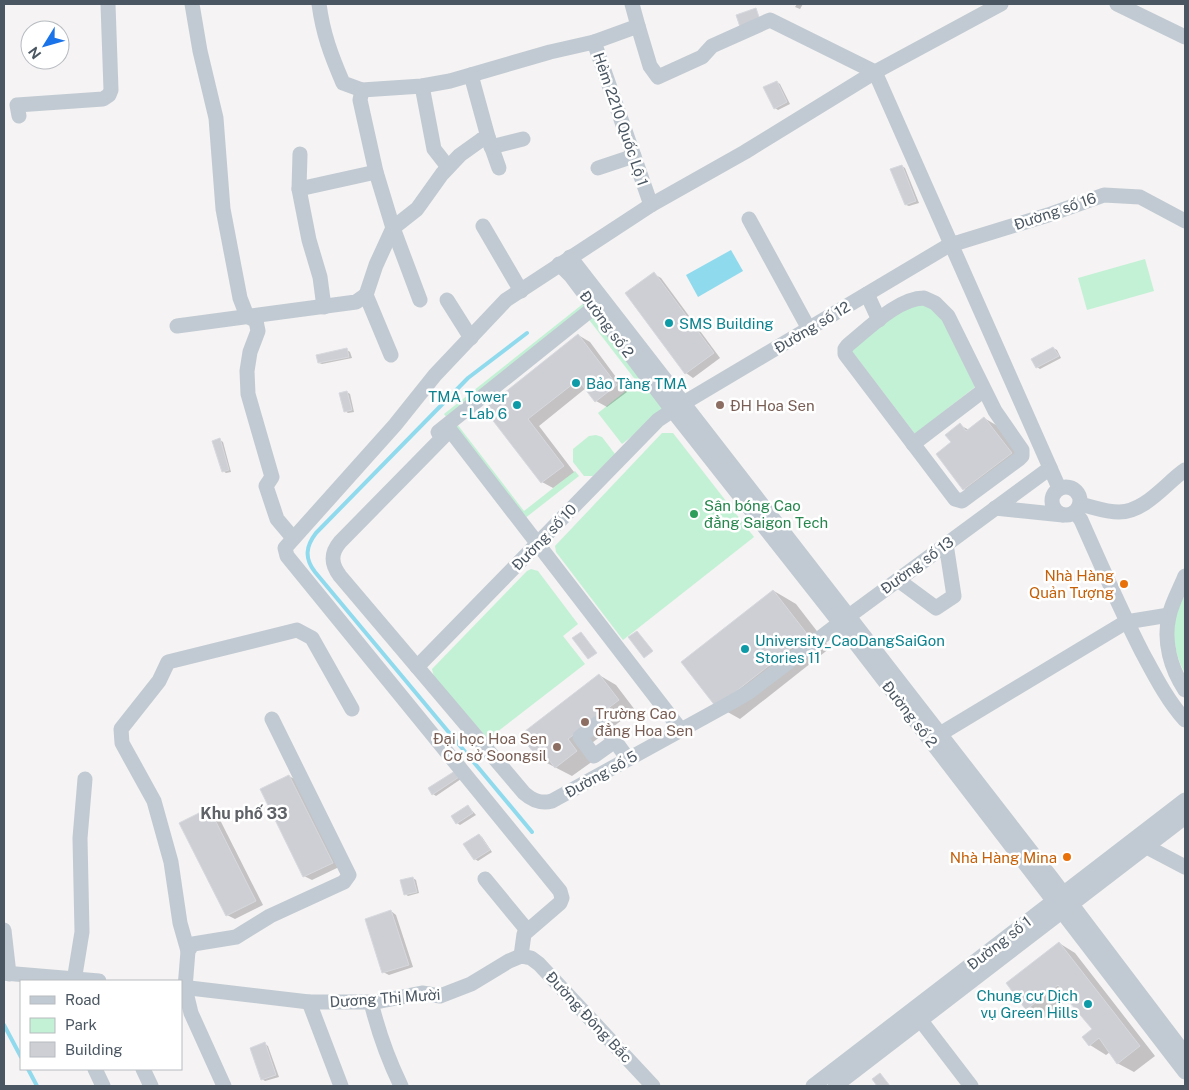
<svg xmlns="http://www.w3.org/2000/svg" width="1189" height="1090" font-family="'Public Sans',sans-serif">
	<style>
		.green { fill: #c3f1d5 }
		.water { fill: #90daee }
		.shadow { fill: #0003 }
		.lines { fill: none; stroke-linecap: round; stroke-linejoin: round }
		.stream { stroke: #90daee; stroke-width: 4 }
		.building { fill: #cdcfd5; stroke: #d7d9de }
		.minor { stroke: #c1cad2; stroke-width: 15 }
		.culture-dot { fill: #0f9aa8; stroke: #fff; stroke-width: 2 }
		.education-dot { fill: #8d6e63; stroke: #fff; stroke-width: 2 }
		.leisure-dot { fill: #2e9e5b; stroke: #fff; stroke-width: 2 }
		.food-dot { fill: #e8710a; stroke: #fff; stroke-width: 2 }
		.labels { text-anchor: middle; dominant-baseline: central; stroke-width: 5; stroke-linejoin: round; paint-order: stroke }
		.street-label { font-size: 15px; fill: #4a5661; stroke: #fff }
		.culture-label { font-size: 15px; fill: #0d838f; stroke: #fff; text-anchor: start }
		.education-label { font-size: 15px; fill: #785e54; stroke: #fff; text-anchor: start }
		.leisure-label { font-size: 15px; fill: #27864d; stroke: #fff; text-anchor: start }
		.food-label { font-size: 15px; fill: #c56008; stroke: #fff; text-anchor: end }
		.neighbourhood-label { font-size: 16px; font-weight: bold; fill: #5f6368; stroke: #fff }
	</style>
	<rect width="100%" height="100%" fill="#f5f3f3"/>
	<g class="green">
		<polygon points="1145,259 1154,291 1087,310 1078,278"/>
		<polygon points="584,303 667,409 622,444 598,413 637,382 583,312 450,415 524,511 575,471 579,476 524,519 444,414"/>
		<polygon points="920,303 939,312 975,387 915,434 851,350 899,311"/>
		<polygon points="662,433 673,433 754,537 623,640 556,552 555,546"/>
		<polygon points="596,435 602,437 615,454 593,476 584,476 573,462 573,449 589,436"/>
		<polygon points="531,569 538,571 578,624 563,636 585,664 488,739 434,677 432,669 527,571"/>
		<path d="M1185,594V673C1175,656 1171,631 1177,612C1179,606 1183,600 1185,594Z"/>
	</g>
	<polygon class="water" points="731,250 743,271 698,297 686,275"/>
	<g class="shadow">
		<polygon points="797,4 803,4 800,9 795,7"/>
		<polygon points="777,82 780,84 790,104 778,110 775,108"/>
		<polygon points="902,166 905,168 919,203 909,206 906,205"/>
		<polygon points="654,274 661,278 720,358 693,378 686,373 627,294"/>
		<polygon points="578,335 590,342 627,392 607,407 596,401 586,388 539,426 574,472 553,488 542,482 486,409"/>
		<polygon points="1053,348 1057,350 1061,358 1040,369 1037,367"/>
		<polygon points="347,350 350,352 352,358 322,364 319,363"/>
		<polygon points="347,392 350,394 354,412 348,413 345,411"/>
		<polygon points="984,418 996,425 1022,460 975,496 964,489 937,454 953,442 960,425 969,430"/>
		<polygon points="220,440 223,442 231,472 226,473 223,471"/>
		<polygon points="774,591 796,604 830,648 740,719 717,706"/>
		<polygon points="599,675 616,685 635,710 584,749 593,761 572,776 541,760"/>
		<polygon points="455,772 461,779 436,796 433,794"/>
		<polygon points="289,776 296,780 339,867 312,880 304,876"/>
		<polygon points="468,806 476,815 460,825 457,823"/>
		<polygon points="209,809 217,814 263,905 235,919 227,915"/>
		<polygon points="479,835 482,837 492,852 478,861 475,859"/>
		<polygon points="413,878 416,880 419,893 408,896 405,894"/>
		<polygon points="391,911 396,915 413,967 389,975 383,972"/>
		<polygon points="1059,943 1075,953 1155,1056 1134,1072 1117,1063 1110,1052 1106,1055 1090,1045 1094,1029 1068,999 1044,1018 1027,1009"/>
		<polygon points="265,1044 268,1046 279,1077 265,1081 262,1079"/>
	</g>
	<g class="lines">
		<g class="stream">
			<path d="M527,333L468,378L316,533C306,546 304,558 315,572L532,832"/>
			<polyline points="4,1025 21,1057"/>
			<polyline points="28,1069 37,1086"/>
		</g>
	</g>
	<g class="building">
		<polygon points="756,8 760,20 740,27 736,15"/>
		<polygon points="777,81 787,102 774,109 763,87"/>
		<polygon points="902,165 916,201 905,205 890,169"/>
		<polygon points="654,272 714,353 685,374 625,293"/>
		<polygon points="578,334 617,385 595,402 578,380 528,419 564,466 541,483 484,409"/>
		<polygon points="1053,347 1059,356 1036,368 1031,359"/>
		<polygon points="347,348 349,357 318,363 316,355"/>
		<polygon points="347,391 352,410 344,412 339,393"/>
		<polygon points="984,417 1012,453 963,490 936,454 951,442 945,435 960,423 966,431"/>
		<polygon points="220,438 229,470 222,472 212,441"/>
		<polygon points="773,590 808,635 716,707 681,662"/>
		<polygon points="637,631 653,651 644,658 628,637"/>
		<polygon points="581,632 597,653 588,659 572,638"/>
		<polygon points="599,674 619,700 568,739 577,751 555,768 546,756 540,761 520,735"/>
		<polygon points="455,771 459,777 432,795 428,788"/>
		<polygon points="289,775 333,863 303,877 260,789"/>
		<polygon points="468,805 473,813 456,824 451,816"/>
		<polygon points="209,808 256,901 226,916 179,823"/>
		<polygon points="479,834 490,850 474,860 463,844"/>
		<polygon points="413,877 417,892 404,895 400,880"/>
		<polygon points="391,910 409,965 382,973 365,919"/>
		<polygon points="1059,942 1140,1046 1117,1064 1099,1038 1089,1046 1082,1037 1092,1029 1065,997 1067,996 1058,985 1026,1010 1006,983"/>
		<polygon points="265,1042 276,1075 261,1080 250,1048"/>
		<polygon points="880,1073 890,1086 877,1086 872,1079"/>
	</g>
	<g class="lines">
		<g class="minor">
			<polyline points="192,4 200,51 216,118 223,209 240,298 247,316 256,321 258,331 250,352 247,371 248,394 272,477 266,486 277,519 293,538"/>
			<path d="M319,4C323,34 331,55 343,83L362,90L422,86L450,81L550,52L594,42"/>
			<polyline points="632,4 638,26 594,42 651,205"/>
			<polyline points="1117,4 1185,37"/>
			<polyline points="638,26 650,66 658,77 702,57 712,46 770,20 875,72 1059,488"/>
			<polyline points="422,86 434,149 448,167"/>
			<polyline points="362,90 360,100 376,172 393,228 420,300"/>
			<polyline points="19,116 17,105 103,99 109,95 111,90 108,4"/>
			<polyline points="488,137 499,168"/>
			<polyline points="491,147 523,139"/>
			<polyline points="300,154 299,189 309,240 320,277 324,307"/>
			<polyline points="598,168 634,156"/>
			<polyline points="299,189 376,172"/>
			<polyline points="749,219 809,329"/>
			<polyline points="483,226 521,291"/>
			<polyline points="570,257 1051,877 1185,1054"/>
			<polyline points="559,264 571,276 672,410 840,623 1185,1072"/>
			<polyline points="867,294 879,320"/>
			<path d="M924,298L935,303L948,316L995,411L1022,450V456L1019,459L962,501L955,499L845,354V349L848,345C868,329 898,298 924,298Z"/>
			<polyline points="447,300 471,338"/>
			<polyline points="177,326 356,302 366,295"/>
			<polyline points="391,355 366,295 376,265 393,228 417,209 442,174 460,155 481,140 488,137 471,75"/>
			<polyline points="438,432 602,301"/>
			<polyline points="913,444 984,390"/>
			<circle cx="1066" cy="501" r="14"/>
			<path d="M1080,504C1093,507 1106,512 1119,512C1145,512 1165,484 1185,470"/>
			<polyline points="995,508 1063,515"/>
			<path d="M1075,512L1081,520C1101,565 1120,609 1142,652C1155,676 1167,700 1185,720"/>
			<path d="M1185,576C1180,589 1172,602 1169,616C1163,642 1171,669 1185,690"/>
			<polyline points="898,580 936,608 954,596 946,544"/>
			<polyline points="417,667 658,420 682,404 951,244 960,242 1048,215 1104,195 1140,197 1185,221"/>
			<path d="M681,730L450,430L340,542C330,554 331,564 340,576L524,793C533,801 541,804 552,801L732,702L749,692L849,616L1050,468"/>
			<polyline points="940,734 1126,622 1169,615"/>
			<polyline points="615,741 594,756 580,737 598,723 602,723 628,759"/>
			<polyline points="1142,841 1147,847 1185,867"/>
			<polyline points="485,879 527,930"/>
			<polyline points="4,930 9,974"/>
			<polyline points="188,951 180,923 171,862 154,801 122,743 121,729 159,681 168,662 297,630 312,638 352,709"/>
			<polyline points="521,956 524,934 560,903 562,898 560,891 287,556 285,548 395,425 435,375 506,300 651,205 745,152 875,72 1001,4"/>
			<polyline points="4,973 99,981"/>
			<polyline points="74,981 82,932 80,838 85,779"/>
			<polyline points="181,987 309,1002 376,1002 422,993 440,996 471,984 509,961 521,956 531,958 539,964 653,1086"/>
			<polyline points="309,1002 341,1086"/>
			<path d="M371,1002C378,1031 388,1059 401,1086"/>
			<polyline points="915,1013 971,1086"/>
			<polyline points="95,1069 103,1086"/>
			<polyline points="143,1069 151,1086"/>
			<polyline points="224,1086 191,1013 185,988 188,951 193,944 236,937 270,916 344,882 349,875 272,719"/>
			<polyline points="813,1086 1185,800"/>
			<polyline points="835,1086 1185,817"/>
		</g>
	</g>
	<g class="culture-dot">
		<circle cx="669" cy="323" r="5"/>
		<circle cx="576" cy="383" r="5"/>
		<circle cx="517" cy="405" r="5"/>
		<circle cx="745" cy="649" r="5"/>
		<circle cx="1088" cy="1004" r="5"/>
	</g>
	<g class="education-dot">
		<circle cx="720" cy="405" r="5"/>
		<circle cx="585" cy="722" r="5"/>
		<circle cx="557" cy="747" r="5"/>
	</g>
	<circle class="leisure-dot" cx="694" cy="514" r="5"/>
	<g class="food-dot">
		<circle cx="1124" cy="584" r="5"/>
		<circle cx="1067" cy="857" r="5"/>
	</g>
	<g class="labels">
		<g class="street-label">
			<text transform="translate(621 119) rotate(71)">Hẻm 2210 Quốc Lộ 1</text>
			<text transform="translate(1055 211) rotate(-19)">Đường số 16</text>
			<text transform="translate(607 324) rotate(53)">Đường số 2</text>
			<text transform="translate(812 327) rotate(-31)">Đường số 12</text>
			<text transform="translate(544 537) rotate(-46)">Đường số 10</text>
			<text transform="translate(917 565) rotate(-36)">Đường số 13</text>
			<text transform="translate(910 714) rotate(52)">Đường số 2</text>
			<text transform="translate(601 774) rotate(-29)">Đường số 5</text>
			<text transform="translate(999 943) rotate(-38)">Đường số 1</text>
			<text transform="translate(385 998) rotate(-4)">Dương Thị Mười</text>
			<text transform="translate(589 1017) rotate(47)">Đường Đông Bắc</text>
		</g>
		<g class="culture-label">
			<text x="679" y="323">SMS Building</text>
			<text x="586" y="383">Bảo Tàng TMA</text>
			<text x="507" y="396" text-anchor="end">TMA Tower<tspan x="507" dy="17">- Lab 6</tspan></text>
			<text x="755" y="640">University_CaoDangSaiGon<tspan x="755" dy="17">Stories 11</tspan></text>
			<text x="1078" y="995" text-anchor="end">Chung cư Dịch<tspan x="1078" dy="17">vụ Green Hills</tspan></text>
		</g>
		<g class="education-label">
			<text x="730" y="405">ĐH Hoa Sen</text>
			<text x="595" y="713">Trường Cao<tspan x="595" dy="17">đẳng Hoa Sen</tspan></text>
			<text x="547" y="738" text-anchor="end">Đại học Hoa Sen<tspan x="547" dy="17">Cơ sở Soongsil</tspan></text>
		</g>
		<g class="leisure-label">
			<text x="704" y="505">Sân bóng Cao<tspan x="704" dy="17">đẳng Saigon Tech</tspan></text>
		</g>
		<g class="food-label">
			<text x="1114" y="575">Nhà Hàng<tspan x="1114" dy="17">Quản Tượng</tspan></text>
			<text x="1057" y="857">Nhà Hàng Mina</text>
		</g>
		<g class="neighbourhood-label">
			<text x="244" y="813">Khu phố 33</text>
		</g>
	</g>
	<rect width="1189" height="1090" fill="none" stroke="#4a5661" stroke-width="10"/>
	<rect x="20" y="980" width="162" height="90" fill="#ffffff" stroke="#b7bbc0"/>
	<rect x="30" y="996" width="25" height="8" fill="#c1cad2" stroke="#b7bbc0"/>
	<text x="65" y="1005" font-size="15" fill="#4a5661">Road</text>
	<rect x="30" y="1018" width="25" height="15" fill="#c3f1d5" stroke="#b7bbc0"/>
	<text x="65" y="1030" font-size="15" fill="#4a5661">Park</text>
	<rect x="30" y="1042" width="25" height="15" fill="#cdcfd5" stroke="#b7bbc0"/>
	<text x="65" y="1055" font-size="15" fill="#4a5661">Building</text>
	<g transform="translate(45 45) rotate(233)"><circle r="24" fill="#ffffff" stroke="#b7bbc0"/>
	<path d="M0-4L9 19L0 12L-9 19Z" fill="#1a73e8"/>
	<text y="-8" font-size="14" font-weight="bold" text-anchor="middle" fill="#4a5661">N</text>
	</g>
</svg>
